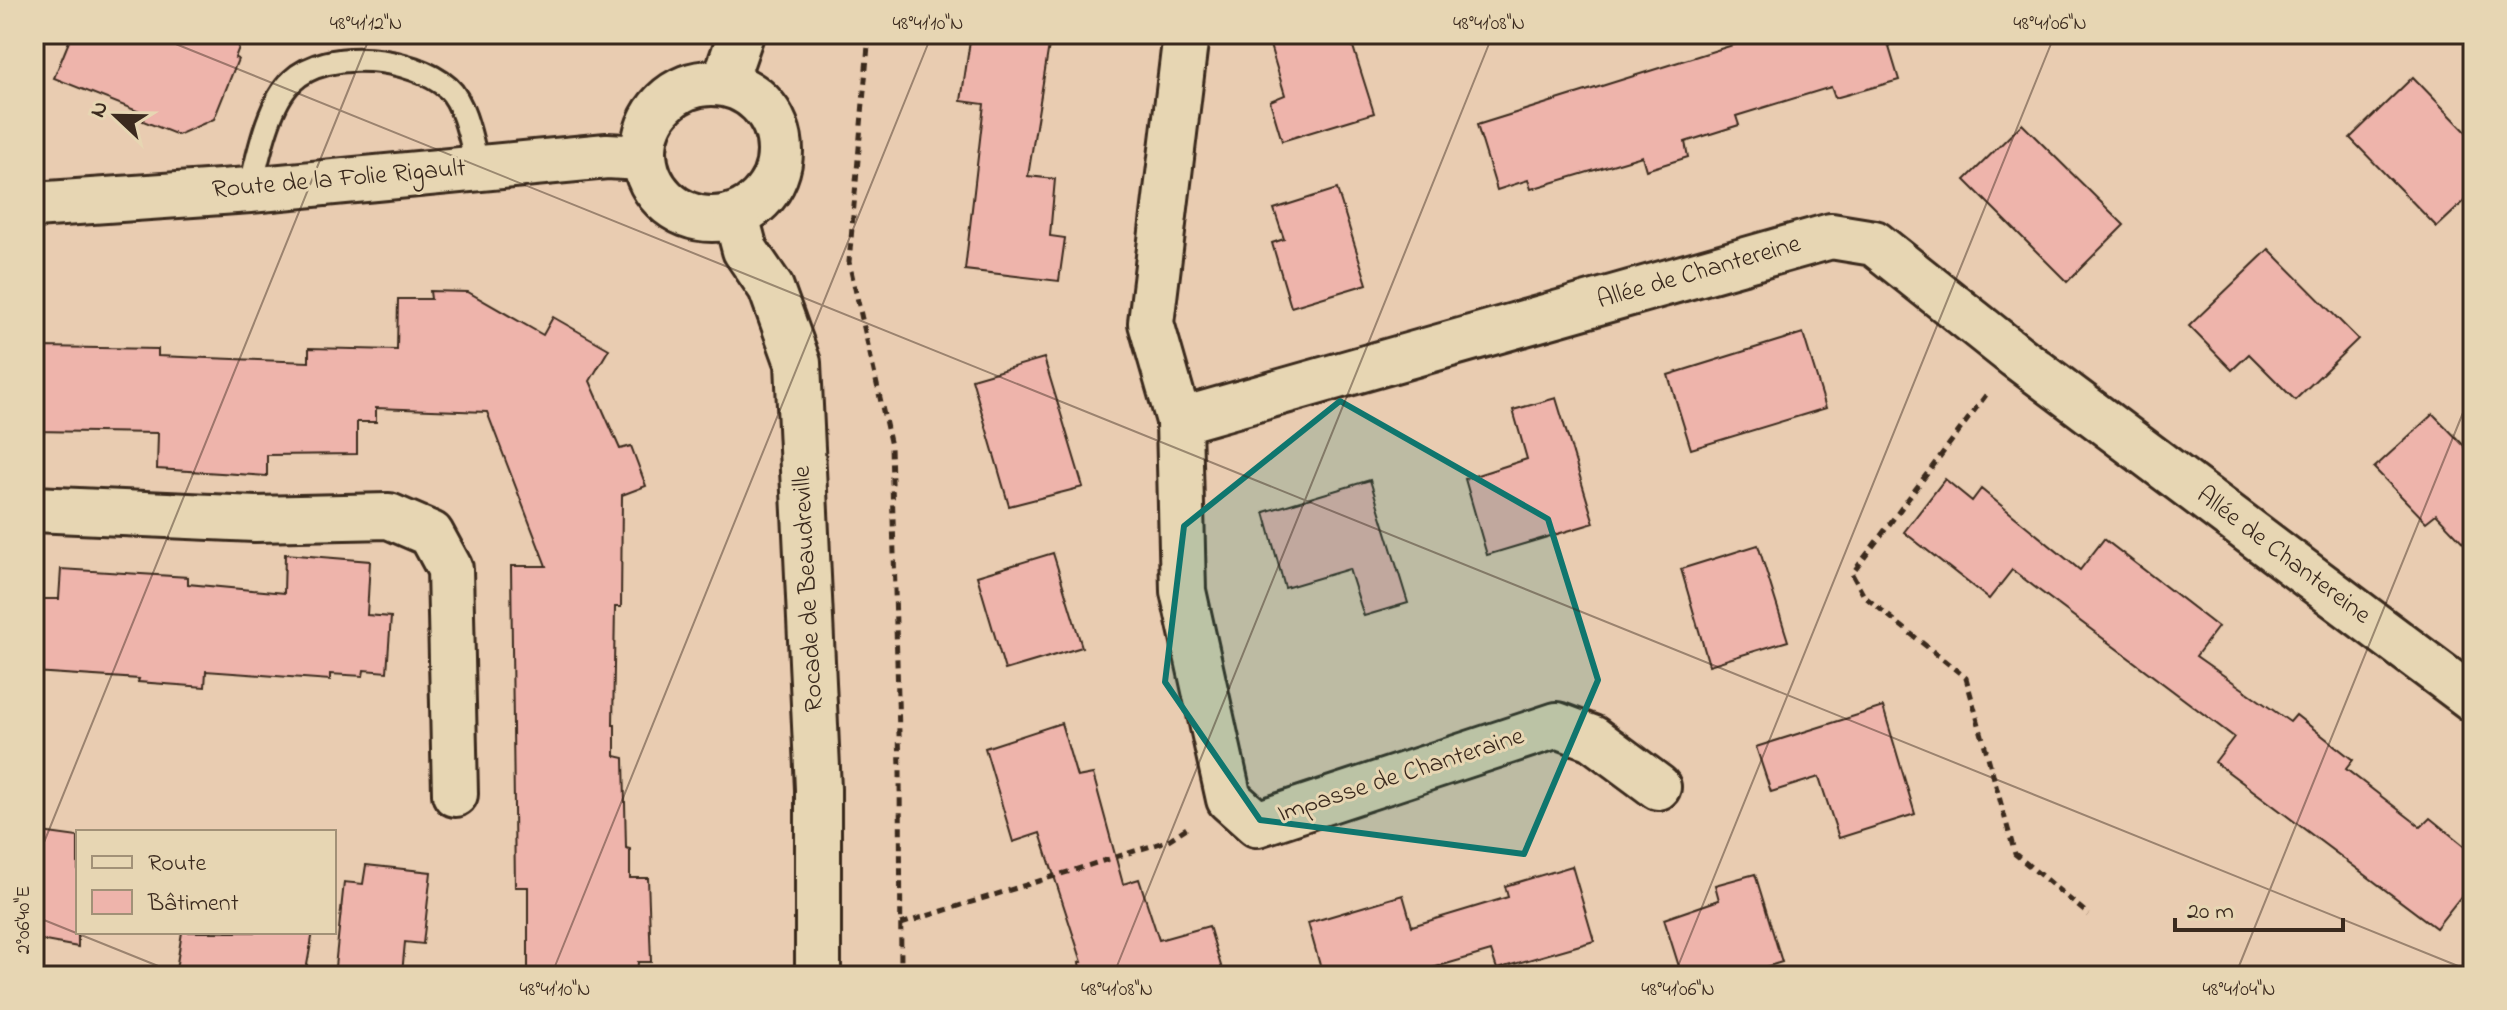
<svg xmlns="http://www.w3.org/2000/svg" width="2507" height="1010" font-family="'Indie Flower',sans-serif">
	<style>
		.building { fill: #eeb4ab; stroke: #3b2a1e; stroke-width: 2 }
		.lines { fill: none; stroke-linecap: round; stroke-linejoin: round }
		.service-casing { stroke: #3b2a1e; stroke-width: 28 }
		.minor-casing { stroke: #3b2a1e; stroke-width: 50 }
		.tertiary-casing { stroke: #3b2a1e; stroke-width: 50 }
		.path { stroke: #3b2a1e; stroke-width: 5; stroke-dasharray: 8 6; stroke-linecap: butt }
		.service { stroke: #e7d6b3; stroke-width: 22 }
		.minor { stroke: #e7d6b3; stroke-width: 44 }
		.tertiary { stroke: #e7d6b3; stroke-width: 44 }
		.marked { fill: #0f766e; fill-opacity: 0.2; stroke: #0f766e; stroke-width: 6; stroke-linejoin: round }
		.ticks { fill: none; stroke: #3b2a1e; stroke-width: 2; stroke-opacity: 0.45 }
		.labels { text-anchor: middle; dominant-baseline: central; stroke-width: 6; stroke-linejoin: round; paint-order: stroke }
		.street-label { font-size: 26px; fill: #3b2a1e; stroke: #e7d6b3 }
		.neatline { fill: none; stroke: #3b2a1e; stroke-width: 3 }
		.ticks-label { font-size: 20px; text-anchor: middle; fill: #3b2a1e }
	</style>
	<rect width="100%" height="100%" fill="#e9ccb1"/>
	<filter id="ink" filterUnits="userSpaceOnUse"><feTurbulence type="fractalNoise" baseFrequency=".0125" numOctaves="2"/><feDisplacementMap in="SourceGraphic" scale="16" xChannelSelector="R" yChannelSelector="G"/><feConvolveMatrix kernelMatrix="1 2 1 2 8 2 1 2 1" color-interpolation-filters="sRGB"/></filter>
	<g filter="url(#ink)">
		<g class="building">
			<polygon points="72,34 244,34 235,58 238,59 214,119 178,135 143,121 145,114 54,78"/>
			<polygon points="971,34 1039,34 1039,43 1049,45 1028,176 1055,179 1050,236 1065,238 1059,281 965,270 984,104 961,101"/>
			<polygon points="1293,34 1349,34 1374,113 1282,141 1270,101 1285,95 1269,42"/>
			<polygon points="1768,34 1885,34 1899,80 1835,98 1831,87 1736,116 1739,125 1685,142 1688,157 1646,170 1642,156 1531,189 1528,180 1497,190 1477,125"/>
			<polygon points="2413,77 2473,139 2473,193 2437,227 2350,138"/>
			<polygon points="2022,124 2124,225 2067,282 1965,180"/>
			<polygon points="1337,189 1367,284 1291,307 1272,243 1284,239 1274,209"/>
			<polygon points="2269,249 2358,339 2295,400 2249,354 2232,370 2189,326"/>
			<polygon points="430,291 468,292 543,335 553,317 609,349 590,381 620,449 631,446 646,486 622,495 621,607 615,607 613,725 615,725 615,756 624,758 626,848 630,849 630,878 648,878 651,962 638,962 637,976 528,976 528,887 515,887 511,566 546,566 487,412 376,408 376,422 357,422 357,454 267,455 267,476 157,469 158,433 34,431 34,350 43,349 42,347 158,349 158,356 309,362 309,348 397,350 398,299 431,299"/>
			<polygon points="1803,333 1826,408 1691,449 1668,375"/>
			<polygon points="1044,358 1083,487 1009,506 972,379"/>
			<polygon points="1556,398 1594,523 1487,555 1465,479 1527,459 1513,410"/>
			<polygon points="2433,414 2473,455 2473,553 2436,514 2426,522 2374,468"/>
			<polygon points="1945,479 1972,501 1981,489 2080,570 2104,539 2218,627 2196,656 2290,722 2296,715 2353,760 2346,769 2421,827 2430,818 2473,853 2473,881 2436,928 2215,762 2234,737 2012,570 1989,599 1904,532"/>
			<polygon points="1370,480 1408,603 1364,616 1349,569 1285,588 1264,512"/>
			<polygon points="1758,545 1788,641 1709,665 1681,569"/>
			<polygon points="1053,553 1082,647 1005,670 977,576"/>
			<polygon points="285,554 370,561 367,615 391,617 387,672 364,670 363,676 330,674 330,680 206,671 205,687 138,682 139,679 34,672 38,599 59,599 61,569 188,577 188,584 284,593"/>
			<polygon points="1883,707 1915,814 1839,838 1819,777 1771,792 1756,747"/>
			<polygon points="1061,723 1077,777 1093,774 1123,884 1139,879 1159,940 1209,926 1224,976 1081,976 1079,962 1082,962 1040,833 1013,842 985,748"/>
			<polygon points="34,831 78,837 78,947 34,939"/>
			<polygon points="366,865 431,872 423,944 405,942 402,974 335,967 344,882 363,884"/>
			<polygon points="1572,866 1594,941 1497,969 1491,951 1405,976 1323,976 1308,923 1403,895 1412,926 1508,897 1505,886"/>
			<polygon points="1755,874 1782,962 1736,976 1682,976 1664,919 1719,900 1715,885"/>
			<polygon points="182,932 313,932 305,976 175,976"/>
		</g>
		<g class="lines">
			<defs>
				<path id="service" d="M250,190C258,158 268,103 292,81C327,47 413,57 448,88C465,103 472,145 478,168"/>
				<g id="minor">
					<polyline points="1186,34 1151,323 1179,421 1831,236 1874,243 2016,356 2473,699"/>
					<polyline points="1179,421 1183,591 1229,799 1257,824 1557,725 1592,738 1658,787"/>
					<polyline points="34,509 255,519 389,516 431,534 450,569 455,794"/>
				</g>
				<g id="tertiary">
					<circle cx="712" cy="151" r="68"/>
					<polyline points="724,83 741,34"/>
					<polyline points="34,205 250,190 607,156 643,158"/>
					<polyline points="736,216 745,250 771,288 798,363 818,789 818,976"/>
				</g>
			</defs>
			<use href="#service" class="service-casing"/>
			<use href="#minor" class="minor-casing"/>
			<use href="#tertiary" class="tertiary-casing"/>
			<g class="path">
				<polyline points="869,34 849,262 891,446 900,769 901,976"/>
				<polyline points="1986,395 1852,574 1864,596 1966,678 2015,854 2089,915"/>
				<polyline points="901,924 1167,841 1188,827"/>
			</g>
			<use href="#service" class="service"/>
			<use href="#minor" class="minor"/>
			<use href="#tertiary" class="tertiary"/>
		</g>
	</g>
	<path class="marked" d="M1340,401L1548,519L1598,680L1524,854L1260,820L1165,682L1184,526Z"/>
	<path class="ticks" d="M151,34L2473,972M2451,34L2473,43M34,867L371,34M34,916L183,976M551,976L932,34M1113,976L1493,34M1674,976L2055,34M2235,976L2473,388"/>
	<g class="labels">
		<g class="street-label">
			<text transform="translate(339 180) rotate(-5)">Route de la Folie Rigault</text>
			<text transform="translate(1699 273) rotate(-16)">Allée de Chantereine</text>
			<text transform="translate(2283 556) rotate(37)">Allée de Chantereine</text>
			<text transform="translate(809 589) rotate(-93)">Rocade de Beaudreville</text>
			<text transform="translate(1401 776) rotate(-18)">Impasse de Chanteraine</text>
		</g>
	</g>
	<rect width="2507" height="1010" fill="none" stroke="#e7d6b3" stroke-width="88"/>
	<rect x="76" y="830" width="260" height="104" fill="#e7d6b3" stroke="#a29177" stroke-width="2"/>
	<rect x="92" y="856" width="40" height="12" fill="#e7d6b3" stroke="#a29177" stroke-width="2"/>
	<text x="148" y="870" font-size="24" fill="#3b2a1e">Route</text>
	<rect x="92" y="890" width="40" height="24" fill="#eeb4ab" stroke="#a29177" stroke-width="2"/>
	<text x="148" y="910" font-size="24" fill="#3b2a1e">Bâtiment</text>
	<g transform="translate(116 116) rotate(292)" stroke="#e7d6b3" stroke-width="6" paint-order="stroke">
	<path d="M0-6L14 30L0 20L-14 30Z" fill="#3b2a1e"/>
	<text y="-12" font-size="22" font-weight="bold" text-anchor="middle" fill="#3b2a1e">N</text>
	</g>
	<path d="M2175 918v12h168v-12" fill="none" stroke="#3b2a1e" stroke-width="4"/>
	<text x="2187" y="918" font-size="24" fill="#3b2a1e" stroke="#e7d6b3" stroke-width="6" paint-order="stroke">20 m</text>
	<rect x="44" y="44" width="2419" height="922" class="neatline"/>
	<g class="ticks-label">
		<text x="366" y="29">48°41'12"N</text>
		<text x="928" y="29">48°41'10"N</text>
		<text x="1489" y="29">48°41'08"N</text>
		<text x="2050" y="29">48°41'06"N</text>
		<text transform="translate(22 920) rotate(-90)" y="7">2°06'40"E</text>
		<text x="555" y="995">48°41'10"N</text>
		<text x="1117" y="995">48°41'08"N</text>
		<text x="1678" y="995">48°41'06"N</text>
		<text x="2239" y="995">48°41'04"N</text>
	</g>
</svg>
